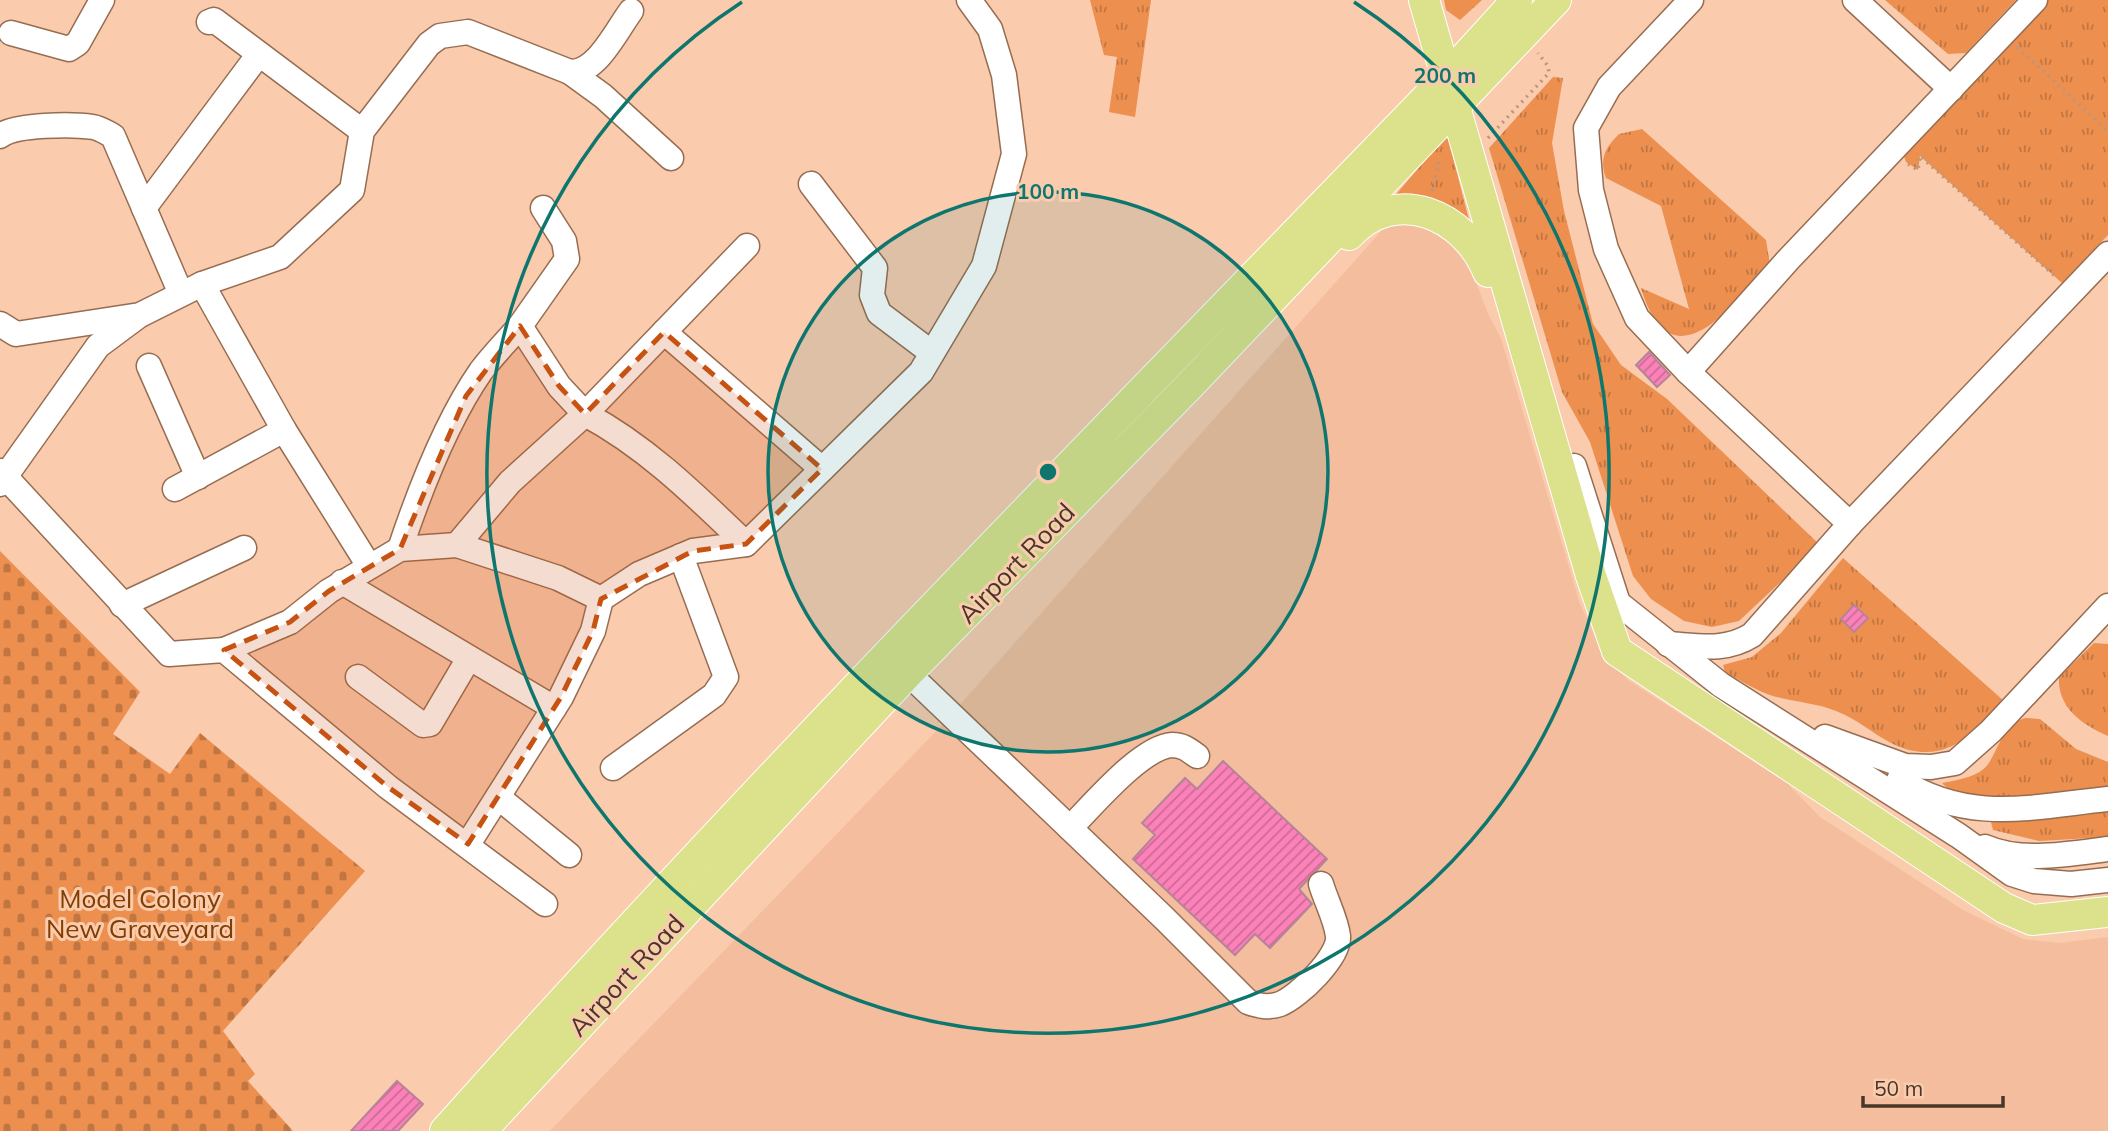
<svg xmlns="http://www.w3.org/2000/svg" width="2108" height="1131" font-family="Mulish,sans-serif">
	<style>
		.built { fill: #f4be9e }
		.grass { fill: url(#grass-tufts) }
		.cemetery { fill: url(#cemetery-stones) }
		.building { fill: url(#building-hatch); stroke: #b68498; stroke-width: 2 }
		.lines { fill: none; stroke-linecap: round; stroke-linejoin: round }
		.minor-casing { stroke: #976d52; stroke-width: 27 }
		.major-casing { stroke: #fff; stroke-width: 32 }
		.path { stroke: #bb967f; stroke-width: 3.5; stroke-dasharray: 2 5; stroke-linecap: butt }
		.minor { stroke: #fff; stroke-width: 24 }
		.major { stroke: #dce28b; stroke-width: 30 }
		.marked { fill: #c85212; fill-opacity: 0.2; stroke: #c85212; stroke-width: 5; stroke-dasharray: 14 9; stroke-linejoin: round }
		.ring { fill: none; stroke: #0f766e; stroke-width: 3.5 }
		.labels { text-anchor: middle; dominant-baseline: central; stroke-width: 6; stroke-linejoin: round; paint-order: stroke }
		.street-label { font-size: 26px; fill: #49362a; stroke: #facbad }
		.park-label { font-size: 26px; fill: #823e00; stroke: #facbad }
		.centre { fill: #0f766e; stroke: #facbad; stroke-width: 3.5 }
		.ring-label { font-size: 21px; text-anchor: middle; font-weight: bold; fill: #0f766e; stroke: #facbad; stroke-width: 6; stroke-linejoin: round; paint-order: stroke }
	</style>
	<defs>
		<pattern id="grass-tufts" width="24" height="20" patternUnits="userSpaceOnUse" patternTransform="scale(1.75)"><rect width="24" height="20" fill="#ec8f4f"/><path d="M3 7l-1-3M5 7V3M7 7l1-3M15 17l-1-3M17 17v-4M19 17l1-3" fill="none" stroke="#c17642"/></pattern>
		<pattern id="cemetery-stones" width="16" height="16" patternUnits="userSpaceOnUse" patternTransform="scale(1.75)"><rect width="16" height="16" fill="#ec8f4f"/><path d="M2 7V4a2 2 0 0 1 4 0v3zM10 15v-3a2 2 0 0 1 4 0v3z" fill="#c17642"/></pattern>
		<pattern id="building-hatch" width="6" height="6" patternUnits="userSpaceOnUse" patternTransform="scale(1.75)"><rect width="6" height="6" fill="#fb81b8"/><path d="M-1 1l2-2M0 6l6-6M5 7l2-2" fill="none" stroke="#cd6a96"/></pattern>
	</defs>
	<rect width="100%" height="100%" fill="#facbad"/>
	<polygon class="built" points="1407,221 1431,225 1467,258 1488,314 1501,338 1580,604 1605,658 1628,680 1788,784 1820,817 1963,910 2023,939 2059,943 2108,937 2108,1131 550,1131 940,727 1384,228"/>
	<g class="grass">
		<polygon points="1090,0 1151,0 1135,117 1109,112 1117,57 1104,55"/>
		<polygon points="1444,0 1482,0 1460,20 1446,10"/>
		<polygon points="1885,0 2016,0 1966,53 1948,54"/>
		<polygon points="2048,0 2108,0 2108,235 2062,283 1920,156 1918,170 1906,162 1903,153"/>
		<polygon points="1553,77 1563,78 1552,143 1564,211 1593,324 1621,365 1667,399 1820,545 1739,621 1712,627 1684,621 1651,599 1633,576 1590,442 1562,392 1489,148"/>
		<path d="M1642,129L1766,240L1770,265C1733,305 1671,389 1641,288L1689,309L1661,206L1606,178C1599,159 1605,148 1619,134Z"/>
		<polygon points="1447,134 1470,224 1388,204"/>
		<path d="M1843,558L2004,701C1972,737 1941,768 1891,743C1872,733 1857,719 1836,711C1816,703 1794,702 1773,696C1757,691 1741,681 1725,672L1723,665L1752,657L1781,633Z"/>
		<path d="M2094,643L2108,644V736C2082,725 2057,707 2059,677Z"/>
		<path d="M2025,718L2040,719L2076,749L2108,762V793C2069,797 1969,815 1942,783C2001,773 1983,762 2012,723Z"/>
		<polygon points="2108,810 2108,837 2039,841 1993,830 1991,822"/>
	</g>
	<polygon class="cemetery" points="0,551 140,692 113,734 170,774 200,733 365,871 223,1031 255,1074 248,1081 293,1131 0,1131"/>
	<g class="building">
		<polygon points="1649,352 1670,375 1657,387 1636,365"/>
		<polygon points="1854,605 1868,618 1854,632 1841,619"/>
		<polygon points="1223,761 1327,859 1299,889 1312,904 1270,948 1255,934 1235,955 1133,859 1155,835 1142,823 1185,778 1197,789"/>
		<polygon points="397,1081 423,1104 398,1131 351,1131"/>
	</g>
	<g class="lines">
		<defs>
			<g id="minor">
				<polyline points="1691,0 1609,87 1586,128 1591,190 1606,249 1637,318 1688,372 1788,260 2035,0"/>
				<polyline points="1855,0 1951,89"/>
				<polyline points="209,22 214,20 362,131"/>
				<polyline points="11,33 69,49 78,43 102,0"/>
				<polyline points="570,72 603,96 671,158"/>
				<path d="M0,136C15,124 73,124 93,127C100,128 107,133 113,136L181,294"/>
				<polyline points="811,184 875,268 872,295 879,313 932,353"/>
				<polyline points="144,208 259,54"/>
				<polyline points="202,284 284,430 369,566"/>
				<path d="M0,324L16,334L140,315L202,284L280,257L352,190L362,131L429,44L440,36L468,32L570,72C597,73 616,31 631,11"/>
				<polyline points="520,326 567,259 564,241 543,208"/>
				<polyline points="664,332 822,469"/>
				<polyline points="149,366 198,477"/>
				<polyline points="1688,372 1850,524"/>
				<polyline points="1574,466 1618,603 1721,685 1959,836 2012,874 2034,881 2071,884 2108,880"/>
				<polyline points="0,471 169,654 224,650 388,787 545,904"/>
				<polyline points="0,484 98,346 137,317"/>
				<polyline points="175,489 284,430"/>
				<polyline points="746,544 921,372 984,266 1014,154 1004,75 990,29 969,0"/>
				<path d="M457,545L510,482L585,414C647,447 696,496 746,544L693,551L639,574L601,599"/>
				<path d="M400,549C419,492 447,420 481,371C493,355 507,341 520,326L559,386L585,414L747,246"/>
				<polyline points="342,582 554,708"/>
				<polyline points="122,605 244,548"/>
				<path d="M1668,644C1699,646 1725,652 1752,635L1850,524L2108,254"/>
				<polyline points="224,650 290,622 329,591 400,549 457,545 558,578 601,599 593,631 561,697 468,844"/>
				<path d="M895,661L1164,918L1248,1002C1259,1006 1268,1008 1280,1004C1298,997 1340,957 1338,936C1336,919 1326,901 1321,884"/>
				<polyline points="358,677 423,725 430,724 469,658"/>
				<polyline points="1825,737 1905,766 1931,767 1955,763 1991,731 2108,606"/>
				<polyline points="613,768 714,695 726,677 681,556"/>
				<path d="M1899,780C1969,824 2030,807 2108,799"/>
				<polyline points="498,797 569,855"/>
				<path d="M1070,828C1092,806 1141,747 1172,745C1183,745 1189,750 1197,756"/>
				<path d="M1985,847C2021,863 2069,854 2108,849"/>
			</g>
			<g id="major">
				<polyline points="1424,0 1591,576 1617,651 2004,908 2032,920 2108,912"/>
				<path d="M1349,235C1396,184 1465,215 1488,272"/>
				<path d="M445,1131C768,770 1109,426 1446,78L1517,0"/>
				<polyline points="481,1131 908,673 1192,383 1556,0"/>
			</g>
		</defs>
		<use href="#minor" class="minor-casing"/>
		<use href="#major" class="major-casing"/>
		<g class="path">
			<polyline points="2017,47 2108,131"/>
			<polyline points="1488,138 1549,73 1548,66 1538,53"/>
			<polyline points="1908,164 1918,170 1920,156 2057,278"/>
			<polyline points="1432,191 1440,158"/>
		</g>
		<use href="#minor" class="minor"/>
		<use href="#major" class="major"/>
	</g>
	<path class="marked" d="M520,326L559,386L585,414L664,332L822,469L746,544L693,551L601,599L593,631L561,697L468,844L388,787L224,650L290,622L329,591L400,549L466,396Z"/>
	<circle cx="1048" cy="472" r="280" fill="#0f766e" fill-opacity=".12"/>
	<g class="ring">
		<circle cx="1048" cy="472" r="280"/>
		<path d="M1354 2A561 561 0 1 1 742 2"/>
	</g>
	<g class="labels">
		<g class="street-label">
			<text transform="translate(1016 563) rotate(-46)">Airport Road</text>
			<text transform="translate(626 975) rotate(-47)">Airport Road</text>
		</g>
		<g class="park-label">
			<text x="140" y="898">Model Colony<tspan x="140" dy="30">New Graveyard</tspan></text>
		</g>
	</g>
	<circle cx="1048" cy="472" r="10" class="centre"/>
	<g class="ring-label">
		<text x="1445" y="83">200 m</text>
		<text x="1048" y="199">100 m</text>
	</g>
	<path d="M1863 1096v10h140v-10" fill="none" stroke="#49362a" stroke-width="3.5"/>
	<text x="1874" y="1096" font-size="21" fill="#49362a" stroke="#facbad" stroke-width="5" paint-order="stroke">50 m</text>
</svg>
